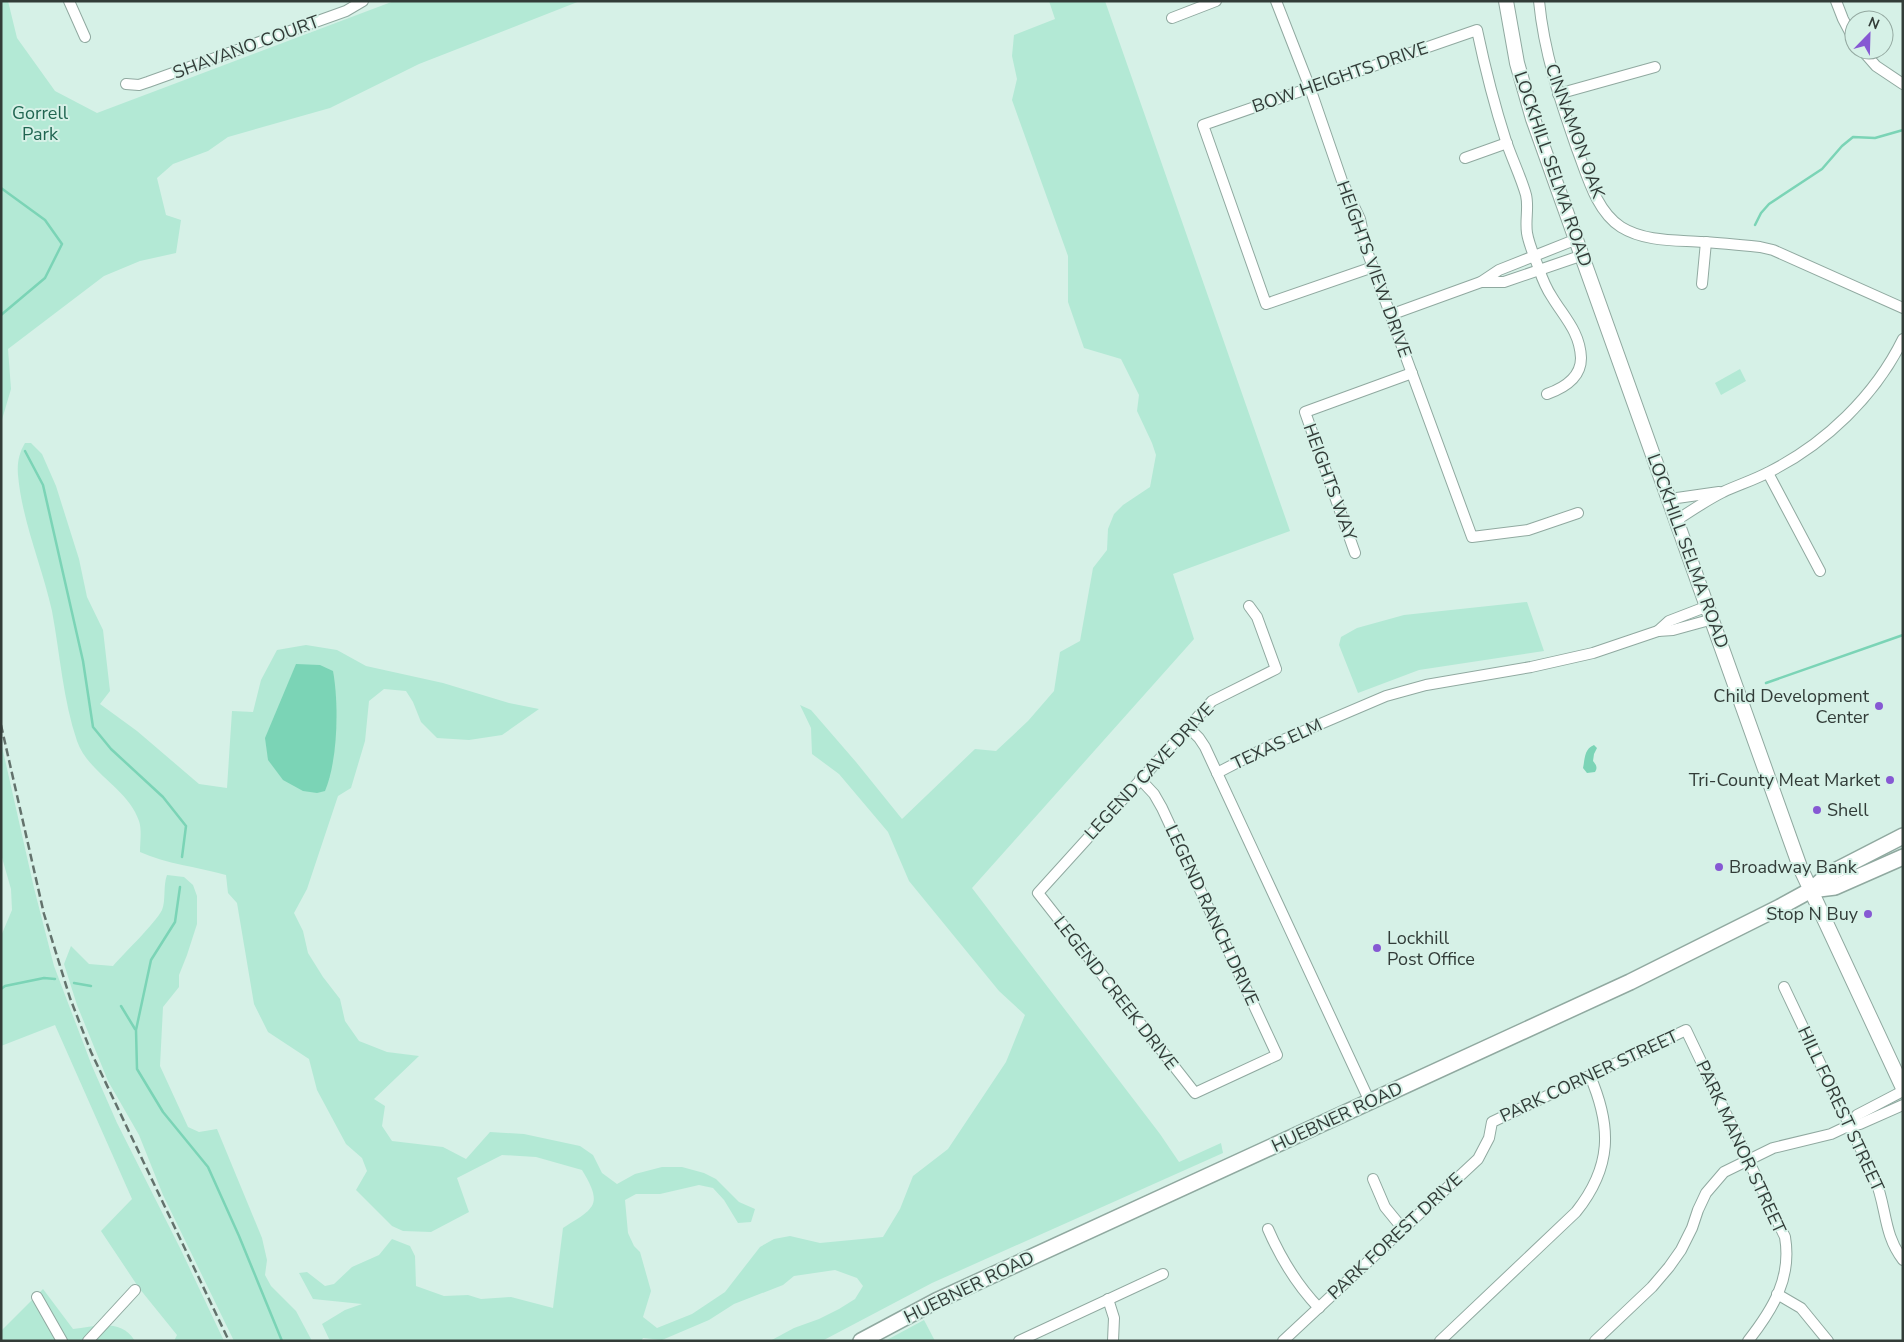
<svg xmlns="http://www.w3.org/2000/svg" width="1904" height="1342" font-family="'Nunito Sans',sans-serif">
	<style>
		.green { fill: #b3e9d5 }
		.water { fill: #7bd4b6 }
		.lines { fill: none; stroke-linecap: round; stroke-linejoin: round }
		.stream { stroke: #7bd4b6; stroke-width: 2.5 }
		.minor-casing { stroke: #90a9a0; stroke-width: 12 }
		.secondary-casing { stroke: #90a9a0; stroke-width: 16 }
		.primary-casing { stroke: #90a9a0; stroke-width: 18 }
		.minor { stroke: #fff; stroke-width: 10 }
		.secondary { stroke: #fff; stroke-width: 14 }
		.primary { stroke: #fff; stroke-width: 15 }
		.rail { stroke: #63726c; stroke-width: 2.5; stroke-dasharray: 8 4; stroke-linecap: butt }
		.poi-dot { fill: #8659d3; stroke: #d6f1e7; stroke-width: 2 }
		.labels { text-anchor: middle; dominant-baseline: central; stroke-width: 4; stroke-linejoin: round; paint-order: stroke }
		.street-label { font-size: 18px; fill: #323c38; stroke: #d6f1e7 }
		.park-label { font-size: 18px; fill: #206551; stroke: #d6f1e7 }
		.poi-label { font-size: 18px; fill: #323c38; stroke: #d6f1e7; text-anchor: end }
	</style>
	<rect width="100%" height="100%" fill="#d6f1e7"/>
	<g class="green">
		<polygon points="1,1 8,1 17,38 55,91 97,113 394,1 580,1 419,64 330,108 228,137 208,151 173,164 157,178 166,215 181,220 176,253 140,261 104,276 8,349 11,389 1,423"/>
		<path d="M1049,1H1105L1290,531L1173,574L1194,639L972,888L1160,1134L1179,1162L1221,1143L1223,1153L932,1283L822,1341H770L794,1328L819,1319L839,1309L855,1299L863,1286L857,1278L835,1270L794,1276L783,1285L734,1304L709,1320L662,1340L643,1338L641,1341H330L322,1324L345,1310L362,1304L313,1299L299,1273L307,1272L325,1286L334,1284L352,1267L379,1255L392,1239L410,1246L415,1256L416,1286L444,1296L468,1295L481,1299L511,1297L553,1308L563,1228C594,1208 604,1206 582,1170L536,1157L502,1155L457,1178L469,1212L431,1232L403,1231L392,1226L356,1190L367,1171L362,1158L346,1144L317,1090L309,1059L268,1032L254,1004L237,903L228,893L226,875C198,867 166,864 140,852C140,842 142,830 139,821C128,788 88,773 77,741C63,700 60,654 52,611C42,566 22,521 18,475C17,463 19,453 25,443H31L42,454L56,486L79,559L87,597L103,630L110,691L100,704L137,731L199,784L227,788L232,711L253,712L261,680L277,650L306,645L337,650L366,666L443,683L509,703L539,709L502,735L469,740L437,738L421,722L413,702L406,691L384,689L369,701L365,741L351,788L338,796L307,889L294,913L303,931L308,953L323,977L340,999L345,1021L359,1041L387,1052L419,1056L374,1099L385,1106L382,1126L392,1141L443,1147L466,1159L490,1132L524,1134L580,1146L593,1155L602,1173L617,1184L635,1174L662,1167H682L704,1173L716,1179L739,1202L755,1209L751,1222L738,1223L724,1200L713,1188L699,1185L660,1194H636L625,1200L628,1233L634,1246L640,1252L651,1291L643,1317L657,1328L692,1314L725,1292L760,1247L774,1239L790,1236L820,1243L883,1237L900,1209L913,1176L948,1149L1006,1062L1025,1015L999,991L909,881L888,832L839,774L812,754L811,728L800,705L811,710L856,762L902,819L975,749L996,751L1028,721L1054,691L1060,652L1080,641L1093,568L1107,550L1108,529L1114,514L1123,505L1150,487L1156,455L1152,443L1137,411L1139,395L1121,359L1084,348L1068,302V256L1012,100L1017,79L1012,56L1014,35L1055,19Z"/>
		<polygon points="1740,369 1746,381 1721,395 1715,383"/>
		<polygon points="1527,602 1544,651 1419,670 1358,693 1339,645 1341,637 1357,628 1404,615"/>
		<polygon points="1,742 34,888 54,966 92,1066 117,1123 181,1250 224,1341 174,1341 177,1335 139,1288 101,1231 132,1199 55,1025 1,1046 1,936 12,910 11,889 1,854"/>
		<path d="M167,875L184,877L193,885L197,896V924L187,955L179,975V987L163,1007L160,1066L188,1127L199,1132L217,1129L262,1238L267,1260L265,1275L271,1286L296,1311L312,1341H234L163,1195L139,1135L108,1081L77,1005L64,964L71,946L89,964L113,966C125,952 154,925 162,910C166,901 163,885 167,875Z"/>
		<path d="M43,1289L73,1329C96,1326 121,1318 135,1341H1V1331Z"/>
		<polygon points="924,1320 935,1341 885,1341"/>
	</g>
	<g class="water">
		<path d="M296,664L320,665L333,671C339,704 338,760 325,791L317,793L303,791L283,780L268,760L265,738Z"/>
		<path d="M1594,745L1597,748L1594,754L1593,761C1596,765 1598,767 1595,772L1587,773L1583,768C1585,759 1584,749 1594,745Z"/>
	</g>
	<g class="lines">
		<g class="stream">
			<polyline points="1,188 45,220 62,244 45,278 1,315"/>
			<polyline points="1755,225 1761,213 1769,204 1822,169 1842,146 1853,137 1875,138 1903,130"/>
			<polyline points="25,451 43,485 83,661 93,727 111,749 163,797 186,826 182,857"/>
			<polyline points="1766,683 1903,635"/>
			<polyline points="180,887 175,922 151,960 136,1030 137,1069 163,1112 208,1167 239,1236 282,1341"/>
			<polyline points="74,983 91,986"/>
			<polyline points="1,989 5,986 44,978 55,979"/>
			<polyline points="121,1006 135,1029"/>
		</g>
		<defs>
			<g id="minor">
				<polyline points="69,1 85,37"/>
				<polyline points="1276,1 1310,88 1342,181 1360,219 1367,251 1472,537 1528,530 1578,513"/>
				<path d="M1539,1C1544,53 1560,100 1577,149C1587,175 1596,211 1621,227C1645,242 1677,240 1703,242C1722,243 1741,245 1760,247L1773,250L1903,308"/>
				<polyline points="1836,1 1843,19 1854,40"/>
				<polyline points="1172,18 1216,1"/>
				<polyline points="1862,50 1876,66 1903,84"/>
				<polyline points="126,84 139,85 148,82 346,11 363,1"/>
				<polyline points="1558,94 1655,67"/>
				<polyline points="1465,158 1507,143"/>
				<path d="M1373,267L1266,304L1203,125L1477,30C1485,68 1494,104 1506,141C1512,159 1521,177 1526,195C1529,207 1525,220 1527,233C1529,245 1535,258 1539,269C1542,278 1546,288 1552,297C1564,317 1580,332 1581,358C1581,378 1564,388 1547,394"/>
				<polyline points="1481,282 1504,282 1583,255"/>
				<polyline points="1702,284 1706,242"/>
				<polyline points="1390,315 1481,282 1499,270 1577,239"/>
				<polyline points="1768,473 1820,571"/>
				<polyline points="1670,499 1719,492"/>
				<path d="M1677,520C1692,510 1707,500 1723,492C1738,485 1754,480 1769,472C1825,444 1875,396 1903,339"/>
				<polyline points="1355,553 1305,412 1412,373"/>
				<polyline points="1658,631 1669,621 1708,606"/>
				<polyline points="1188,727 1199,738 1205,747 1370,1102"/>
				<polyline points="1217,773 1271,745 1386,696 1426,685 1531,667 1593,653 1658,631 1673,630 1713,619"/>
				<polyline points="1140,779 1154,794 1162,808 1277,1055 1195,1093 1038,893 1212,701 1276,669 1257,617 1249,606"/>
				<path d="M1784,987L1875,1179C1887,1208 1883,1234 1903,1260"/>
				<polyline points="1850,1125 1857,1115 1903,1091"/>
				<polyline points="1373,1179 1385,1207 1403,1229"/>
				<path d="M1268,1229C1281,1259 1296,1284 1319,1308"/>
				<polyline points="1777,1294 1801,1308 1828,1341"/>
				<polyline points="37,1297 62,1341"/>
				<polyline points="1108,1299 1114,1318 1113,1341"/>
				<polyline points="88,1341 135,1290"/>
				<polyline points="1019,1341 1163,1274"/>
				<path d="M1283,1341L1478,1159L1489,1138L1492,1122L1686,1030L1785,1237C1792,1278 1773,1309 1748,1341"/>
				<path d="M1440,1341L1576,1212C1612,1167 1612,1127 1590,1076"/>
				<polyline points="1595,1341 1652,1287 1669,1267 1681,1250 1692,1228 1698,1210 1706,1193 1724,1172 1773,1148 1831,1134 1850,1125 1860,1124 1903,1105"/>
			</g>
			<polyline id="secondary" points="1506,1 1517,63 1533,119 1800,867 1903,1088"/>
			<g id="primary">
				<polyline points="1811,890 1835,887 1903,857"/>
				<polyline points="861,1341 936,1301 1630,982 1780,907 1811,890 1829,874 1903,836"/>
			</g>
		</defs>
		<use href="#minor" class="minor-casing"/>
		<use href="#secondary" class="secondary-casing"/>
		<use href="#primary" class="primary-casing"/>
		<use href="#minor" class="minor"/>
		<use href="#secondary" class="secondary"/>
		<use href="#primary" class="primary"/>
		<polyline class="rail" points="1,725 44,914 70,998 91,1052 229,1341"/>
	</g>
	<g class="poi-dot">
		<circle cx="1879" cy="706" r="5"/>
		<circle cx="1890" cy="780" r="5"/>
		<circle cx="1817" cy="810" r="5"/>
		<circle cx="1719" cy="867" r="5"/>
		<circle cx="1868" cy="914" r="5"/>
		<circle cx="1377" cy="948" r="5"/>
	</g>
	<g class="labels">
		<g class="street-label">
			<text transform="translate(246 47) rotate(-20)">SHAVANO COURT</text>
			<text transform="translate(1340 77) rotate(-19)">BOW HEIGHTS DRIVE</text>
			<text transform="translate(1575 131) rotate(70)">CINNAMON OAK</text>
			<text transform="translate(1553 169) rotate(71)">LOCKHILL SELMA ROAD</text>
			<text transform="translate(1374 269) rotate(70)">HEIGHTS VIEW DRIVE</text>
			<text transform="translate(1330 482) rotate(70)">HEIGHTS WAY</text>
			<text transform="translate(1688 551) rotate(70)">LOCKHILL SELMA ROAD</text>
			<text transform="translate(1277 744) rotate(-25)">TEXAS ELM</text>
			<text transform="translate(1149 771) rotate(-47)">LEGEND CAVE DRIVE</text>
			<text transform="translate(1212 915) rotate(65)">LEGEND RANCH DRIVE</text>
			<text transform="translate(1116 993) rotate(52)">LEGEND CREEK DRIVE</text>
			<text transform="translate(1589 1076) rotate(-25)">PARK CORNER STREET</text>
			<text transform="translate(1841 1109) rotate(65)">HILL FOREST STREET</text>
			<text transform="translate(1337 1117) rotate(-25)">HUEBNER ROAD</text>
			<text transform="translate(1741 1147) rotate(65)">PARK MANOR STREET</text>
			<text transform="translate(1395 1236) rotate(-43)">PARK FOREST DRIVE</text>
			<text transform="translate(969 1287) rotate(-26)">HUEBNER ROAD</text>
		</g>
		<g class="park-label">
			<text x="40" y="113">Gorrell<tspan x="40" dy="21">Park</tspan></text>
		</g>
		<g class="poi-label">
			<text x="1869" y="696">Child Development<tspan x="1869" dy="21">Center</tspan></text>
			<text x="1880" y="780">Tri-County Meat Market</text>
			<text x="1827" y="810" text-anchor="start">Shell</text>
			<text x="1729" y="867" text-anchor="start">Broadway Bank</text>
			<text x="1858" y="914">Stop N Buy</text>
			<text x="1387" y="938" text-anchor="start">Lockhill<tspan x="1387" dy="21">Post Office</tspan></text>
		</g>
	</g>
	<rect width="1904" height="1342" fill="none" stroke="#323c38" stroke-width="5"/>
	<g transform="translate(1869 35) rotate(23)"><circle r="24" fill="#d6f1e7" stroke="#94a9a1"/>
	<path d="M0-4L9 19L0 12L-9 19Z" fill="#8659d3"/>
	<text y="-8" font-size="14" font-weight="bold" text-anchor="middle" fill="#323c38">N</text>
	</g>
</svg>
